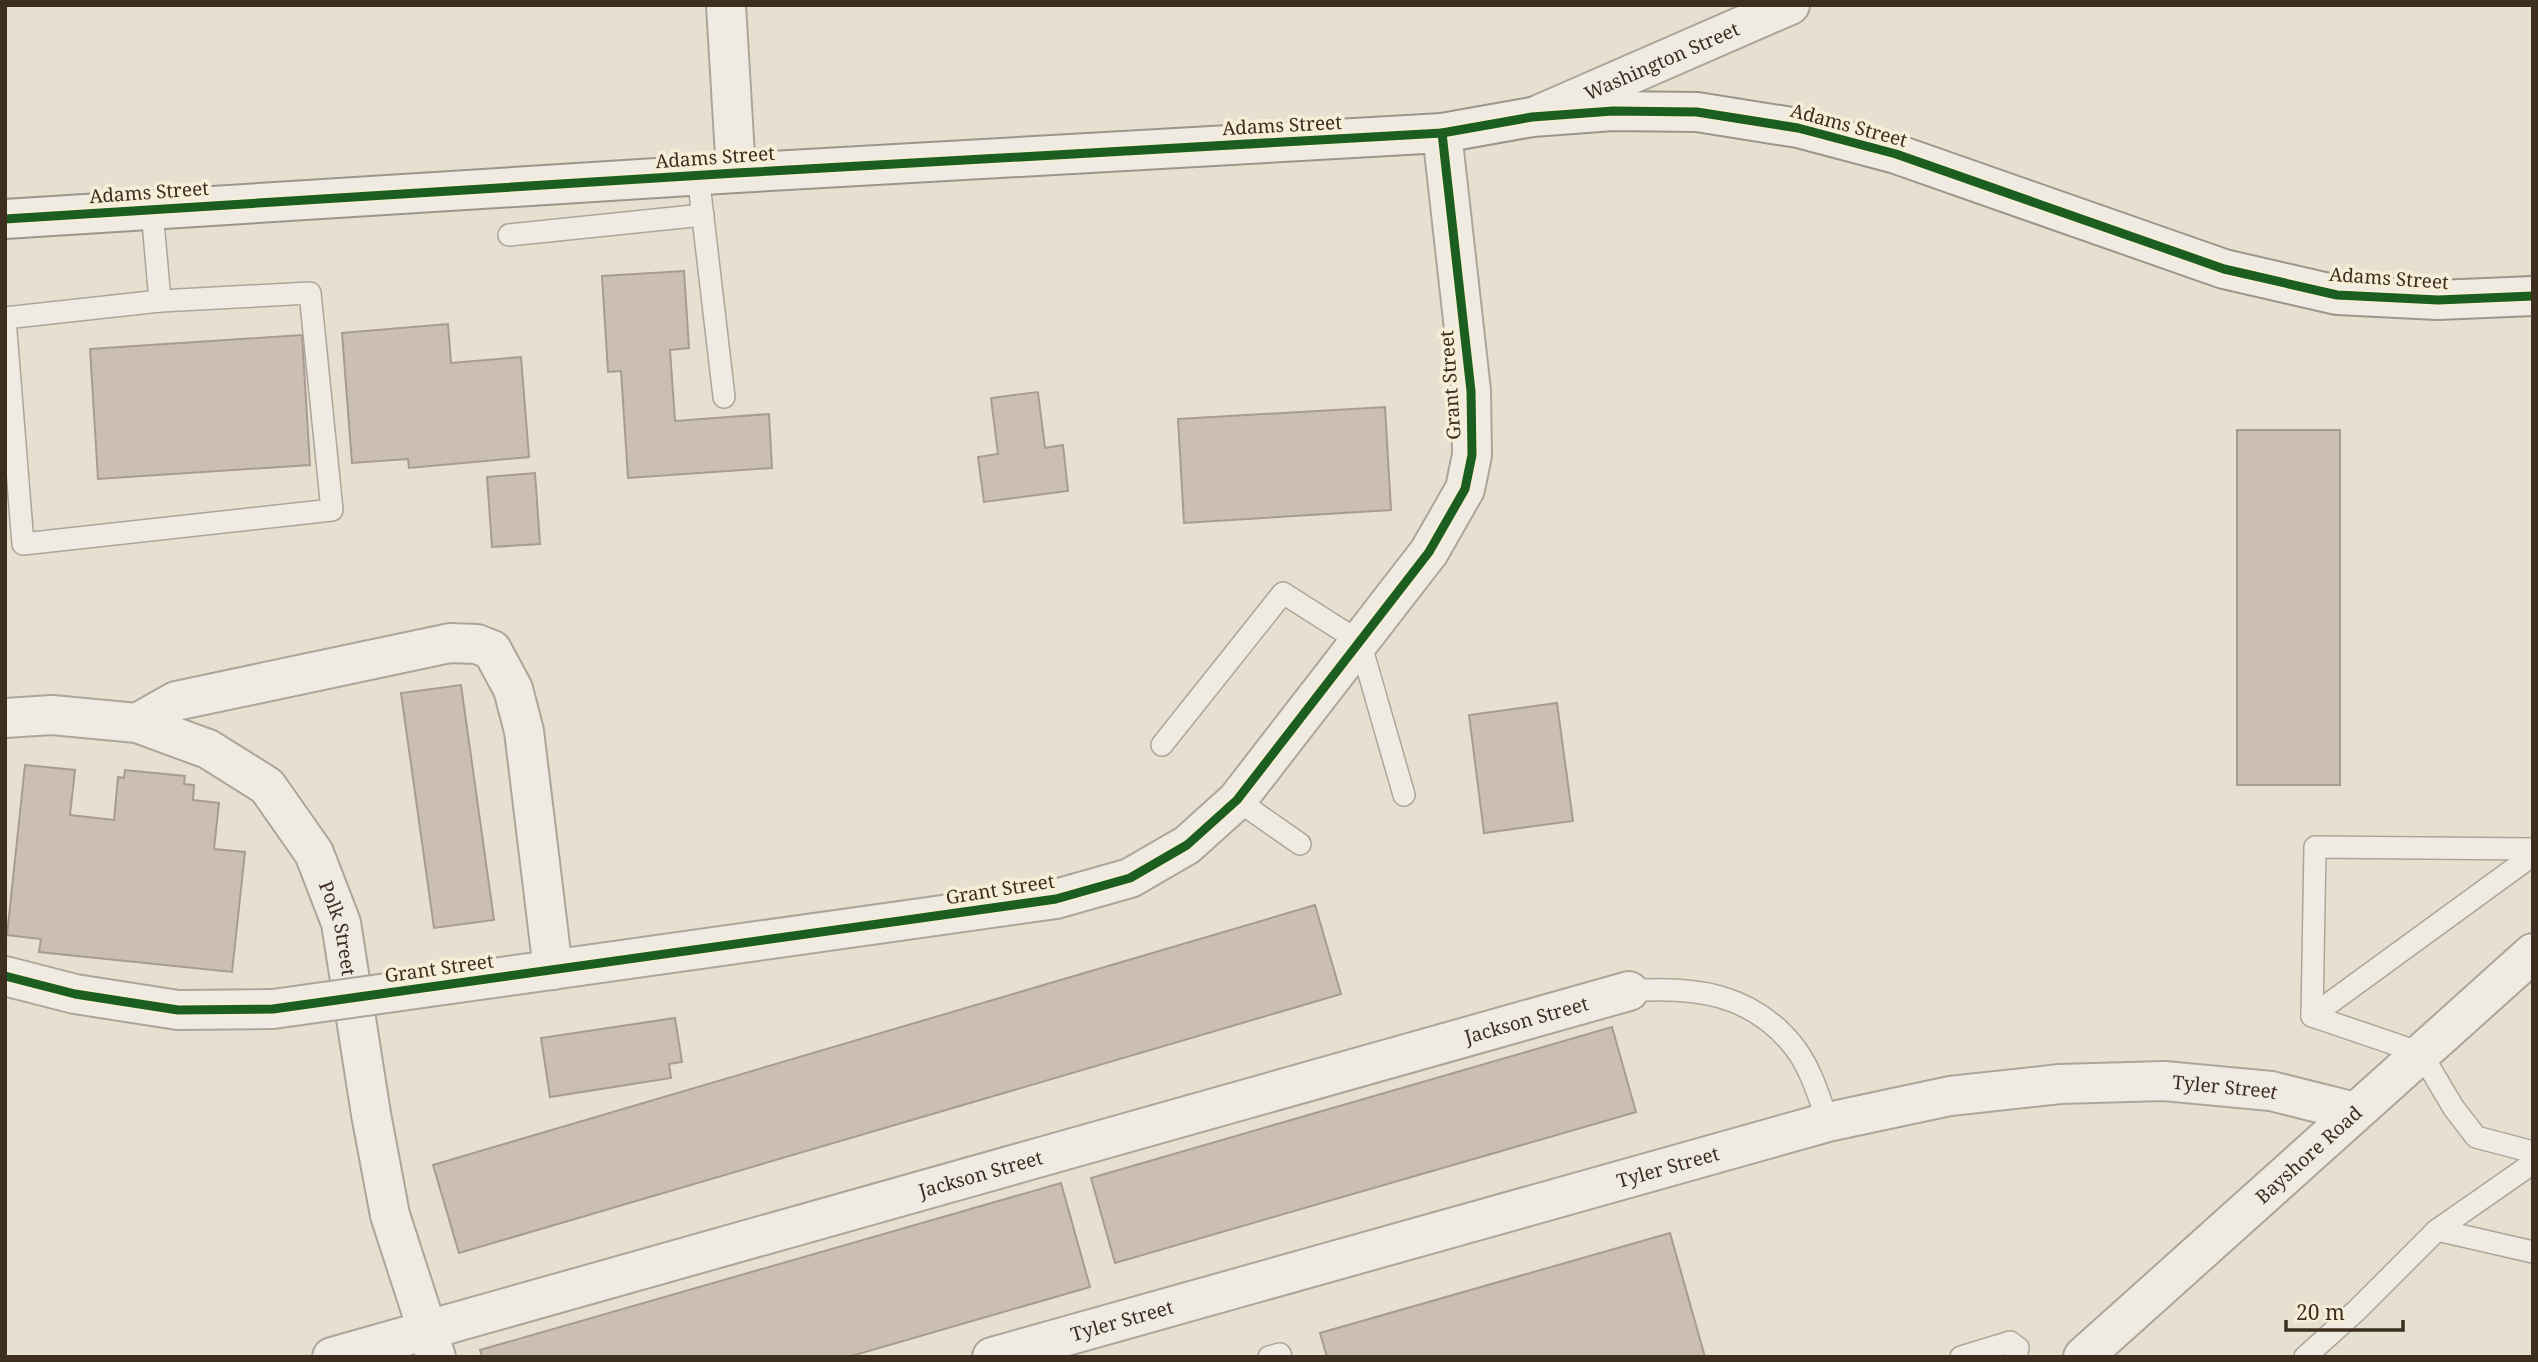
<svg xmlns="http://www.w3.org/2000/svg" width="2538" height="1362" font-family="'Noto Serif',serif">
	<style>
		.building { fill: #cbbfb2; stroke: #a89c90; stroke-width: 2 }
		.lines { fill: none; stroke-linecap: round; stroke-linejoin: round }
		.lane-casing { stroke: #ada599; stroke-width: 24 }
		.street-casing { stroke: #ada599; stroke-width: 42 }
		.secondary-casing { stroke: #9c958a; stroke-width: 42 }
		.lane { stroke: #efebe3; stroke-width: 21 }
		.street { stroke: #efebe3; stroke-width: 38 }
		.secondary { stroke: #efebe3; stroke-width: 38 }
		.street-bridge-casing { stroke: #ada599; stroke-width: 42; stroke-linecap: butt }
		.street-bridge { stroke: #efebe3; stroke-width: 38 }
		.cycleway-casing { stroke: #f7eed8; stroke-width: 13 }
		.cycleway { stroke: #1b5e20; stroke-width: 9 }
		.labels { text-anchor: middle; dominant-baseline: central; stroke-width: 7; stroke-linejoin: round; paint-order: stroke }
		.street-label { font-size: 19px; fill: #3d2e20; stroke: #f7eed8 }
	</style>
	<rect width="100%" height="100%" fill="#e7e0d1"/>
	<g class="building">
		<polygon points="684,271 689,348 670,350 675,421 769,414 772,468 628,478 621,371 608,372 602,276"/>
		<polygon points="448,324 451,363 521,357 529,457 409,468 408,459 352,463 342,333"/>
		<polygon points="302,335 310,465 98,479 90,349"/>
		<polygon points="1038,392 1045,448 1063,445 1068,491 984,502 978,457 998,454 991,398"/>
		<polygon points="1385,407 1391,510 1184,523 1178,419"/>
		<rect x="2237" y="430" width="103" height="355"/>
		<polygon points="535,473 540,544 492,547 487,477"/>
		<polygon points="461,685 494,920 434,928 401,693"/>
		<polygon points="1557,703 1573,821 1484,833 1469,715"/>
		<polygon points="25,765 75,770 70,815 114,820 118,777 124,778 125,770 185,776 184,784 194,785 193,800 219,803 214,849 245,852 232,972 39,952 41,939 7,935"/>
		<polygon points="1315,905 1341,994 459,1253 433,1165"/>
		<polygon points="675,1018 682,1062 669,1064 671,1078 550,1097 541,1038"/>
		<polygon points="1612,1027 1636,1112 1115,1263 1091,1178"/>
		<polygon points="1061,1183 1090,1287 848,1357 482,1357 480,1350"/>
		<polygon points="1670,1233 1705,1357 1327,1357 1320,1333"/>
	</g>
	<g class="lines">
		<defs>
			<g id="lane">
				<polyline points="698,175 724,397"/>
				<polyline points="152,210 160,301"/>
				<polyline points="509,235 703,215"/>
				<polyline points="5,318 160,301 310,293 332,510 23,544 5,319"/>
				<polyline points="1162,745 1283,593 1360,642 1404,795"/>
				<polyline points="1237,800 1300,844"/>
				<polyline points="2533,849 2315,847 2312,1016 2421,1053 2453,1107 2476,1137 2533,1152"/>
				<path d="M1629,991C1693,986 1753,993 1795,1048C1811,1069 1819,1097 1828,1122"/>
				<polyline points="2312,1016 2533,855"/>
				<polyline points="2437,1230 2533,1252"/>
				<polyline points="1269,1357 1280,1354 1281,1357"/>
				<polyline points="1961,1357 2010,1342 2018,1348 2016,1357"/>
				<polyline points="2305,1357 2356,1311 2437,1230 2533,1163"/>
			</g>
			<g id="street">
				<polyline points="726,5 736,173"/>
				<path id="s1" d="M1538,115L1790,5"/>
				<path id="s2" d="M5,718L52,715L137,723L208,749L267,786L314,853L341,923L371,1114L390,1215L436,1357"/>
				<polyline points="137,723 176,701 450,643 477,644 492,650 513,689 524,731 553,970"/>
				<polyline points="5,976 75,994 178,1010 273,1009"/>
				<polyline points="444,985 1056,899 1130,878 1187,845 1237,800 1429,552 1465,489 1472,455 1471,391 1442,133"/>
				<path id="s3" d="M332,1357L1629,991"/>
				<path id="s4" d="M992,1357L1828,1122L1950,1096L2060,1084L2164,1081L2271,1091L2355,1112"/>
				<path id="s5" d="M2083,1357L2533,953"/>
			</g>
			<polyline id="secondary" points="5,219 736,173 1442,133 1532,117 1613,111 1697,112 1798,128 1896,154 2224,269 2337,295 2438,300 2533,296"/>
		</defs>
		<use href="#lane" class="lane-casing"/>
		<use href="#street" class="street-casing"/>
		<use href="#secondary" class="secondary-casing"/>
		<use href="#lane" class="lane"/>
		<use href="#street" class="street"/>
		<use href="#secondary" class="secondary"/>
		<defs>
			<polyline id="street-bridge" points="273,1009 444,985"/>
		</defs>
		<use href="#street-bridge" class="street-bridge-casing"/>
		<use href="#street-bridge" class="street-bridge"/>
		<defs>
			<g id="cycleway">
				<polyline points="5,219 736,173 1442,133 1532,117 1613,111 1697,112 1798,128 1896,154 2224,269 2337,295 2438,300 2533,296"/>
				<polyline points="5,976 75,994 178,1010 273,1009 1056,899 1130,878 1187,845 1237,800 1429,552 1465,489 1472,455 1471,391 1442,133"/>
			</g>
		</defs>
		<use href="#cycleway" class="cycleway-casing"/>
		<use href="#cycleway" class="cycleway"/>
	</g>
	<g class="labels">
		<g class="street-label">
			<text stroke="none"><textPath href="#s1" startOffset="135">Washington Street</textPath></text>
			<text transform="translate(1282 125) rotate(-3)">Adams Street</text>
			<text transform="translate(1849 125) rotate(15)">Adams Street</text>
			<text transform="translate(715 157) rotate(-4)">Adams Street</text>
			<text transform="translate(149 192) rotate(-4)">Adams Street</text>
			<text transform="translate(2389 278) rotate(4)">Adams Street</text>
			<text transform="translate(1450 385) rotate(-94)">Grant Street</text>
			<text transform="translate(1000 889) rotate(-9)">Grant Street</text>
			<text stroke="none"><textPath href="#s2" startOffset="439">Polk Street</textPath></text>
			<text transform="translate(439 968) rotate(-8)">Grant Street</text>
			<text stroke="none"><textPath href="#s3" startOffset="1241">Jackson Street</textPath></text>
			<text stroke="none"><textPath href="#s4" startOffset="1269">Tyler Street</textPath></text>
			<text stroke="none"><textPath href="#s5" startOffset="303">Bayshore Road</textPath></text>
			<text stroke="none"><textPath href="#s4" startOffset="702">Tyler Street</textPath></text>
			<text stroke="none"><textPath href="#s3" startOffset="674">Jackson Street</textPath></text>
			<text stroke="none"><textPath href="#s4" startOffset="135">Tyler Street</textPath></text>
		</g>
	</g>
	<rect width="2538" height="1362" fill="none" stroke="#3d2e20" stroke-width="14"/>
	<path d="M2286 1320v10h117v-10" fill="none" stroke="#3d2e20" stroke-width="3.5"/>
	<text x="2296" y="1320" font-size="21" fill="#3d2e20" stroke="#f7eed8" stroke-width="5" paint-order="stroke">20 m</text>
</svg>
